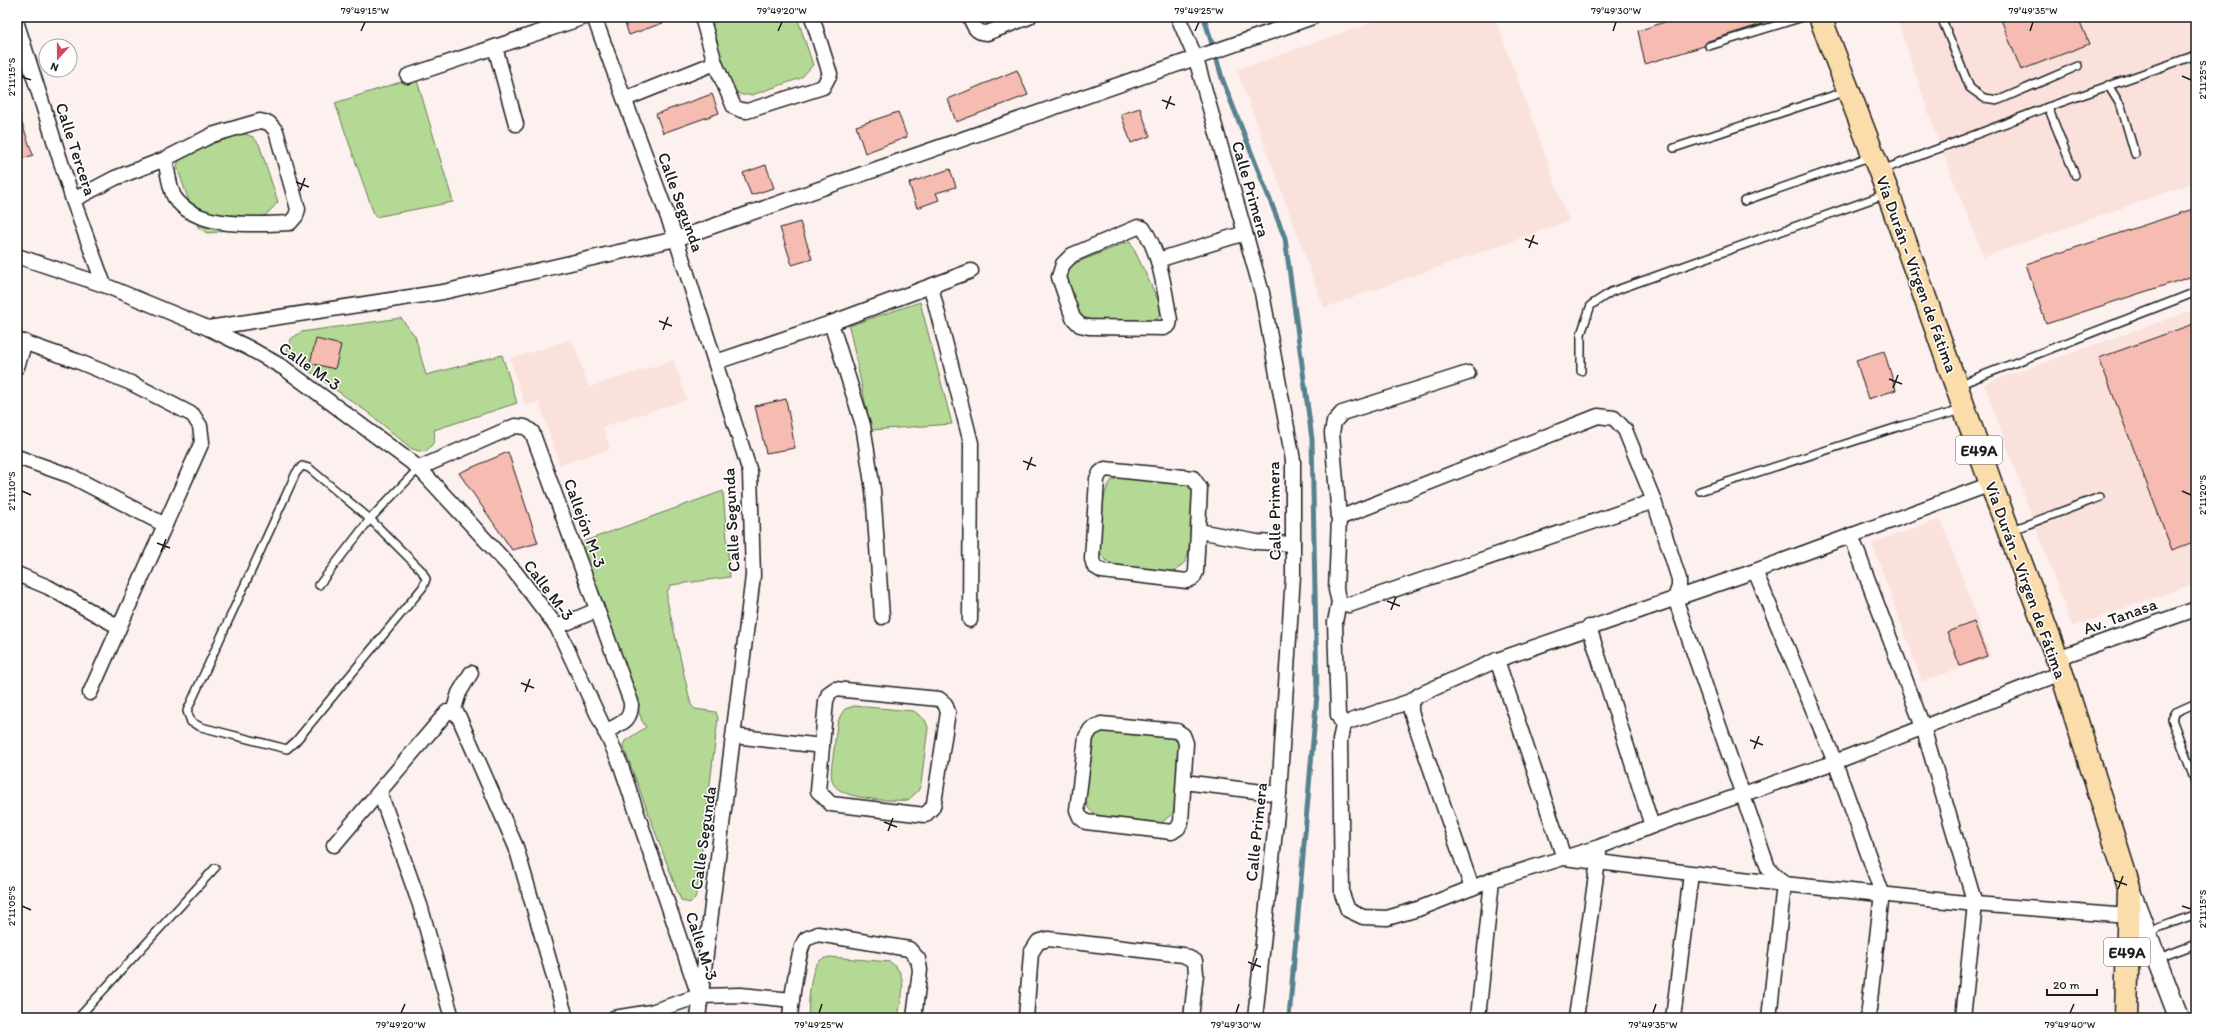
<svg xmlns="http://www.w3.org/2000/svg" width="2213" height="1035" font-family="Itim,sans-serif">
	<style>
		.built { fill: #fbe1dc }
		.green { fill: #b4d995; stroke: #687a58 }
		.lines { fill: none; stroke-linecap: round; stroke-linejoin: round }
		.stream { stroke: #568290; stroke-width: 5 }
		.building { fill: #f6bbb1; stroke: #1c1c1c }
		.lane-casing { stroke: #1c1c1c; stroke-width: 10 }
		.street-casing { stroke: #1c1c1c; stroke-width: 17 }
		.secondary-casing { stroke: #1c1c1c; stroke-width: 22 }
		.primary-casing { stroke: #1c1c1c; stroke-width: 25 }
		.lane { stroke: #fff; stroke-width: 7 }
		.street { stroke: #fff; stroke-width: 14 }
		.secondary { stroke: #fff; stroke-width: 19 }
		.primary { stroke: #fbddab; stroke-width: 22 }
		.ticks { fill: none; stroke: #1c1c1c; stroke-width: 1.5 }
		.labels { text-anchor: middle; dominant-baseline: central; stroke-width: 3; stroke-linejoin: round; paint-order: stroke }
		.shield { fill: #fff; stroke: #606060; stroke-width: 1 }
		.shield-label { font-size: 16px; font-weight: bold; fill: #1c1c1c }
		.street-label { font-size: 17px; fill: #1c1c1c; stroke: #fff }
		.neatline { fill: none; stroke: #1c1c1c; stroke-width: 1.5 }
		.ticks-label { font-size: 10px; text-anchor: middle; fill: #1c1c1c }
	</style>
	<rect width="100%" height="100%" fill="#fdf1ef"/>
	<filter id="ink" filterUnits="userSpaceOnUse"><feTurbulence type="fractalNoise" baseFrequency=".025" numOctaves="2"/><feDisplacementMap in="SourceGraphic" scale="8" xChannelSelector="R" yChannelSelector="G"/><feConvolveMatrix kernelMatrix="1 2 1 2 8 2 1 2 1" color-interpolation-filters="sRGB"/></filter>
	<g filter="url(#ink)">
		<g class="built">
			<polygon points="1387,17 1495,17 1569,221 1324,308 1237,70"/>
			<polygon points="1896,17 2196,17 2196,182 1984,257 1939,144"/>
			<polygon points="2196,309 2196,583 2072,627 1984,384"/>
			<polygon points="572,339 589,387 674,360 687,400 603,427 610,449 560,465 539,402 525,406 510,359"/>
			<polygon points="1941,519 1991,657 1922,682 1872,543"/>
		</g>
		<g class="green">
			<polygon points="717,17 797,17 813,65 801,78 752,95 742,95 733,90 711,29"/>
			<polygon points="416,77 453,202 375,217 335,103"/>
			<polygon points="242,133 253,137 259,144 278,202 266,215 218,232 207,233 198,227 177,167 179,159 186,149"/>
			<polygon points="1130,241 1161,306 1160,315 1156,321 1082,321 1065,274 1071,265"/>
			<polygon points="920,302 952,424 871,430 849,326"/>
			<path d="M401,318L415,336L426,375L502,355L517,403L434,430C436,441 433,446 424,452L412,449L370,414L292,359L287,350L291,339L301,332Z"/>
			<path d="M1122,477L1181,482L1193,491L1195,498L1188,555L1185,562L1175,571C1158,572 1107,571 1101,554C1096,543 1101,529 1102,518C1103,504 1103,491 1112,480Z"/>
			<polygon points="723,491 730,577 671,585 667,592 667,600 691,705 695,709 716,712 718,718 697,890 695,899 689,903 681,900 676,888 623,745 625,741 646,727 642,721 582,546 585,541"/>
			<path d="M854,706L914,711L925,720L928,727L921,784L918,791L908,800C891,801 840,800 833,783C829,773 833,760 834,750C836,735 835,720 845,709Z"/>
			<path d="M1108,729L1168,734L1179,743L1181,750L1175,807L1172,814L1161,823C1145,824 1094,822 1087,806C1083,795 1087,781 1088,769C1090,756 1089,743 1098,732Z"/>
			<path d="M830,957L890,962C910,974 901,998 898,1018H808C809,1005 809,966 821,960C823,958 827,958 830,957Z"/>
		</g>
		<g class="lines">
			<polyline class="stream" points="1204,17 1223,81 1285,238 1312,439 1317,694 1289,1018"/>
		</g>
		<g class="building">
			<polygon points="623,17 674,17 674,19 629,35"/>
			<polygon points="1679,17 1760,17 1762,24 1708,41 1704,46 1645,64 1638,31"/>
			<polygon points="2000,17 2078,17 2089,44 2021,70"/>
			<polygon points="1017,70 1028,95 956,122 948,99"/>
			<polygon points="712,94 719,113 663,133 656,114"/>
			<polygon points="1140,108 1150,136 1131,143 1121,114"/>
			<polygon points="898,112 907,137 865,153 856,126"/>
			<polygon points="17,115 19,115 33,155 17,161"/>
			<polygon points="766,165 774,188 751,195 743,173"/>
			<polygon points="950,169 956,187 936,193 939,200 917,208 909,183"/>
			<polygon points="2196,208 2196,275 2046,324 2026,264"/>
			<polygon points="800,222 812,259 792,265 780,228"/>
			<polygon points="2196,323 2196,541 2172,550 2099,358"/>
			<polygon points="316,339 341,345 335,369 310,363"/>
			<polygon points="1884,351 1896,390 1868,399 1856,360"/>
			<polygon points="786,399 795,448 766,453 755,406"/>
			<polygon points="508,452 538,543 512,550 459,473"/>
			<polygon points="1974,622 1987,656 1960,666 1947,632"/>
		</g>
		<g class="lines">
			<defs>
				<g id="lane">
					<polyline points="1941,17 1970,88 1984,98 1999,100 2078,66"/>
					<polyline points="1709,46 1803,17"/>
					<polyline points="2108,85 2121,106 2135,154"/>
					<polyline points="2048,107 2075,175"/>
					<polyline points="1674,148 1847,91"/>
					<polyline points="1882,170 2048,107 2196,55"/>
					<polyline points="1744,201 1872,156"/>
					<polyline points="1581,371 1581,334 1591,305 1611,292 1886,194"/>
					<polyline points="1958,385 2196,292"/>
					<polygon points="302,466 309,468 370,519 422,571 426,579 423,587 296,741 287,749 201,727 191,722 187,711 296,473"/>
					<polyline points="1700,491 1904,425 1963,410"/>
					<polyline points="2010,531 2100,497"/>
					<polyline points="319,585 370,519 419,468"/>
					<polyline points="2196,703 2176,712 2172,719 2196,784"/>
					<polyline points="2147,932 2196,914"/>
					<polyline points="2156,959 2196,944"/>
					<polyline points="78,1018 215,868"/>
				</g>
				<g id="street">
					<polyline points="594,17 676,239 750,472 753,576 698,1018"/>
					<polyline points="702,17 715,63 734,107 741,110 747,111 823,87 830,74 812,17"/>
					<path d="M970,17C974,27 976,33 987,33L1029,17"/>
					<polyline points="1178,17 1196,59 1262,293 1293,460 1293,575 1279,794 1255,1018"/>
					<polyline points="17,24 73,200 104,285"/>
					<polyline points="495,47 516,124"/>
					<polyline points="408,76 585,17"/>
					<polyline points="625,99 715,63"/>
					<path d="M73,200L115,178L165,159L212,135L260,121L269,123L276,131L298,209L296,216L290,223C255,224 198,230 175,198C170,191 167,168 165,159"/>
					<path d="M1138,227L1143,228C1161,254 1164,290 1170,320L1169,325L1164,328L1089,327L1080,325L1073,318L1059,277L1063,264L1072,255Z"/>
					<polyline points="17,256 104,285 208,328 249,348 284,368 419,468 515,572 557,627 620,763 699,996"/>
					<polyline points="1158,260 1245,233"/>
					<polyline points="931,287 971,443 970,620"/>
					<polyline points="831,323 863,425 873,490 882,617"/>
					<polyline points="208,328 443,292 676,239 1313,17"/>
					<polyline points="17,340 77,361 131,383 193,415 200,426 202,442 90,693"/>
					<polyline points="716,362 831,323 971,271"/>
					<polyline points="17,367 25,342"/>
					<polyline points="17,457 71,476 165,525"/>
					<path d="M419,468L515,426L525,427L532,432L631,702C632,722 621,723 605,732"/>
					<polygon points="1105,469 1193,478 1200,488 1196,572 1193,578 1187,581 1102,571 1094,566 1092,559 1097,479 1100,473"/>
					<polyline points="1991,484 1755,571 1497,660 1419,695 1411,701 1351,721 1343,725 1340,740 1342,894 1348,910 1363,917 1387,918 1418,909 1492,880 1599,847 1652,826 1835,762 2061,673"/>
					<polyline points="1339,518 1598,416 1614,418 1625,430 1654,501 1679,579 1679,587 1675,598 1768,868 1784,884 1769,1018"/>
					<polyline points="1199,531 1257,542 1293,544"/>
					<polyline points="1851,535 1923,727 1975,904 1963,1018"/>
					<polyline points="1755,571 1835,762 1882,893 1868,1018"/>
					<polyline points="17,574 48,587 119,627"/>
					<polyline points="1339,602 1349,605 1654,501"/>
					<polyline points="557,627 597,610"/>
					<polyline points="1589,627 1652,826"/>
					<polyline points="2057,658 2196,609"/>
					<polyline points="1497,660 1564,858 1784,884 1975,904 2128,916"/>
					<polygon points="835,689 939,699 945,704 948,712 934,803 932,808 925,815 831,804 818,791 826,701 829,693"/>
					<polyline points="1411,701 1411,712 1472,888"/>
					<polyline points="453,712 459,693 471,673"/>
					<polygon points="1101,724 1177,731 1183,735 1186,743 1181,822 1178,828 1172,832 1086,822 1080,817 1077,810 1086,737 1091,729"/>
					<polyline points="1343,725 1338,715 1335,622 1339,602 1336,590 1339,518 1332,433 1334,422 1342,413 1468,373"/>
					<polyline points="734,736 822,746"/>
					<polyline points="1184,782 1279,794"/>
					<polyline points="380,793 420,905 452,1018"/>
					<polyline points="334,845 447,712 453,712 458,715 516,847 566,1018"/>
					<polyline points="614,1018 651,1012 699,996 741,995 792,1000"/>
					<path d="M790,1018C791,1005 798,946 806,939C809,937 815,936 818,934L909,949L918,959L920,970L914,1018"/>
					<polyline points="1026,1018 1031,953 1038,942 1048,939 1183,955 1195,961 1196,974 1191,1018"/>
					<polyline points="1478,1018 1492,880"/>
					<polyline points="1576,1018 1599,854"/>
					<polyline points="1673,1018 1691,874"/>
				</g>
				<polyline id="secondary" points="2130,890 2179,1018"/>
				<polyline id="primary" points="1820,17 1888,193 1991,484 2057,658 2129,887 2126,1018"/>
			</defs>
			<use href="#lane" class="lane-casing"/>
			<use href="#street" class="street-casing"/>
			<use href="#secondary" class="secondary-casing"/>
			<use href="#primary" class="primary-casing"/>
			<use href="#lane" class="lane"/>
			<use href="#street" class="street"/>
			<use href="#secondary" class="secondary"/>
			<use href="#primary" class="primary"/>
		</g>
	</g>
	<path class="ticks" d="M361,31L365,22M778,31L782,22M1195,31L1199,22M1613,31L1616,22M2030,31L2033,22M2182,76L2191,80M22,77L31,80M1162,100L1175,105M1166,109L1171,96M296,182L309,187M300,191L305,178M1525,239L1538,244M1529,248L1534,235M659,321L672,326M663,330L668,317M1889,379L1902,384M1893,388L1898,375M1023,461L1036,466M1027,470L1032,457M22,491L31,495M2182,491L2191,495M157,543L170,548M161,552L166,539M1387,601L1400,606M1391,610L1396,597M521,683L534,688M525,692L530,679M1750,740L1763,745M1754,749L1759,736M884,822L897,827M888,831L893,818M2114,880L2127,885M2118,889L2123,876M22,906L31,910M2182,906L2191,909M1248,962L1261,967M1252,971L1257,958M401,1013L405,1004M819,1013L822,1004M1236,1013L1239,1004M1653,1013L1656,1004M2070,1013L2074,1004"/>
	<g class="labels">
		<g class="shield">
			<rect x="1956" y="436" width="46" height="28" rx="3"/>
			<rect x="2104" y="938" width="46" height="28" rx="3"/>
		</g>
		<g class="shield-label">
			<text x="1979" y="450">E49A</text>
			<text x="2127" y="952">E49A</text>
		</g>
		<g class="street-label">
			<text transform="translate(76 149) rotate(72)">Calle Tercera</text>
			<text transform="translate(1251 189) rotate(74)">Calle Primera</text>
			<text transform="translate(681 202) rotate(70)">Calle Segunda</text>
			<text transform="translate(1917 274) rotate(70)">Vía Durán - Vírgen de Fátima</text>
			<text transform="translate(310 366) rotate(35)">Calle M-3</text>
			<text transform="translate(1274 511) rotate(-91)">Calle Primera</text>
			<text transform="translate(731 520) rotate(-93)">Calle Segunda</text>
			<text transform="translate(585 523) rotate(70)">Callejón M-3</text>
			<text transform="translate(2026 580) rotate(70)">Vía Durán - Vírgen de Fátima</text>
			<text transform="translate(549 590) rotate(53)">Calle M-3</text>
			<text transform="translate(2120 616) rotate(-20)">Av. Tanasa</text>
			<text transform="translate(1256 832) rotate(-84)">Calle Primera</text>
			<text transform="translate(703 838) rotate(-82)">Calle Segunda</text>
			<text transform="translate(702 946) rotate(72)">Calle M-3</text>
		</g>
	</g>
	<rect width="2213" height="1035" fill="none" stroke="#fff" stroke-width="44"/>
	<g transform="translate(58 58) rotate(201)"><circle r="19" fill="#ffffff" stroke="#a4a4a4"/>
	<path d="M0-3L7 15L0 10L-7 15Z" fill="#d1495b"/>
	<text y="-6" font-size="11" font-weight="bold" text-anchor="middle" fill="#1c1c1c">N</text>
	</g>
	<path d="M2047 989v6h50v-6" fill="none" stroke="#1c1c1c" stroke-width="2"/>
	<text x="2053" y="989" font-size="12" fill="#1c1c1c" stroke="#ffffff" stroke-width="3" paint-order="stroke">20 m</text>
	<rect x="22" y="22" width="2169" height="991" class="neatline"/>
	<g class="ticks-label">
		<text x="365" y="14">79°49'15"W</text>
		<text x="782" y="14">79°49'20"W</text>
		<text x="1199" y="14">79°49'25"W</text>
		<text x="1616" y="14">79°49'30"W</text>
		<text x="2033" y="14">79°49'35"W</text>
		<text transform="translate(11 77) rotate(-90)" y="4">2°11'15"S</text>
		<text transform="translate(2202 80) rotate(-90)" y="4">2°11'25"S</text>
		<text transform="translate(11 491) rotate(-90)" y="4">2°11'10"S</text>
		<text transform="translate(2202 495) rotate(-90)" y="4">2°11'20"S</text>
		<text transform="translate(11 906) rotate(-90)" y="4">2°11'05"S</text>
		<text transform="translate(2202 909) rotate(-90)" y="4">2°11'15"S</text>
		<text x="401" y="1028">79°49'20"W</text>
		<text x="819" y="1028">79°49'25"W</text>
		<text x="1236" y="1028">79°49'30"W</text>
		<text x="1653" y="1028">79°49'35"W</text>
		<text x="2070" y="1028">79°49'40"W</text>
	</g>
</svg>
